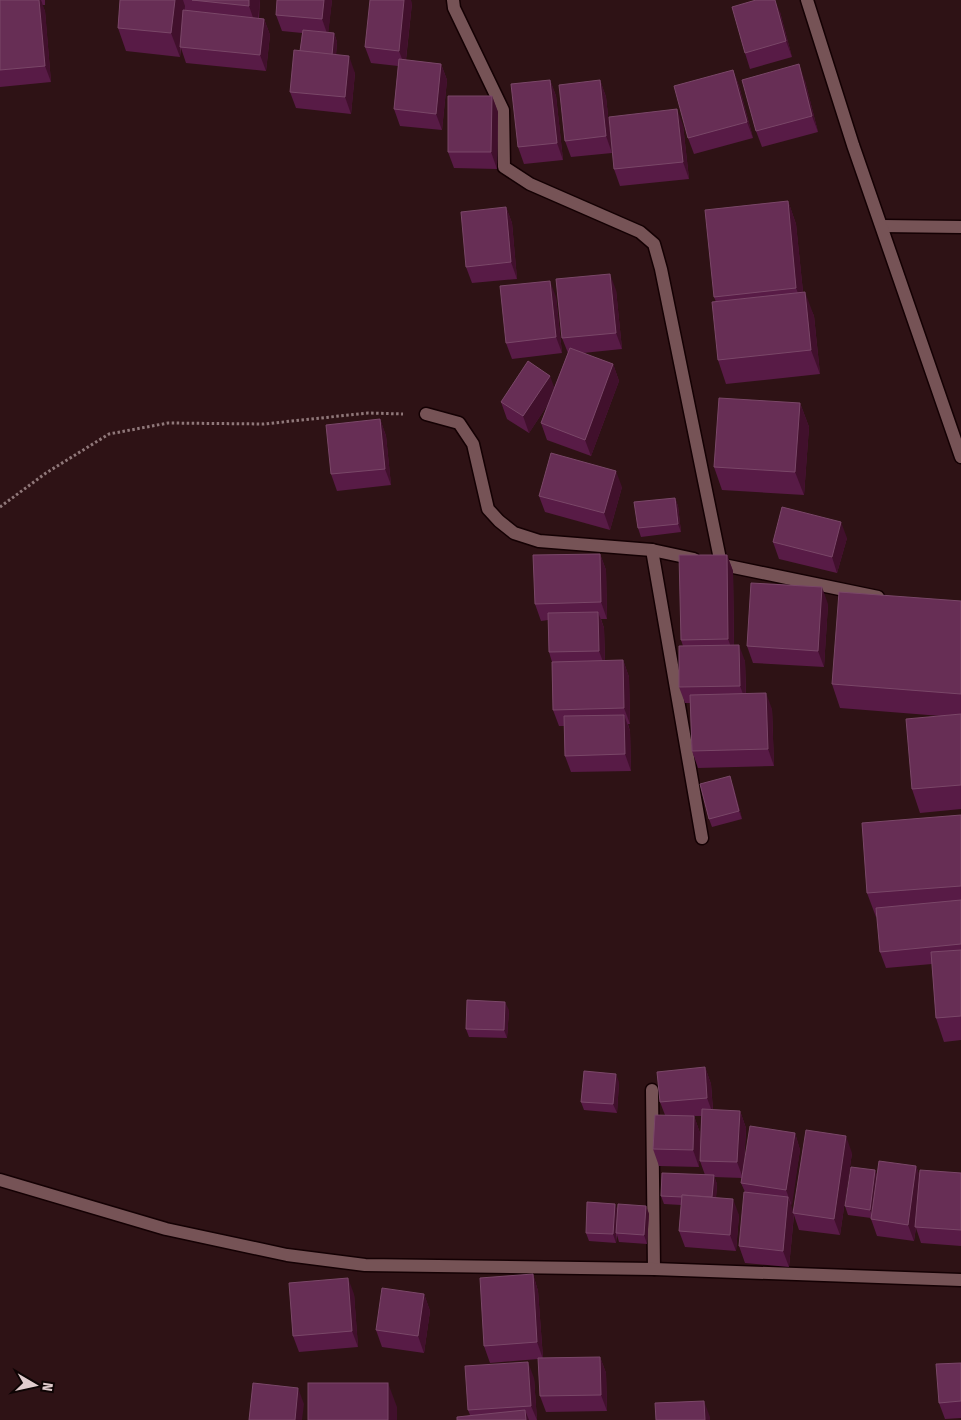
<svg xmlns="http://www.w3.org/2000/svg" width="961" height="1420" font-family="'Fira Sans Condensed',sans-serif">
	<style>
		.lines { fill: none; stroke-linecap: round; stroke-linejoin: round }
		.minor-casing { stroke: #140003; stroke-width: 15 }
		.tertiary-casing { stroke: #140003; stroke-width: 15 }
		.path { stroke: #90787a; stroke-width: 3; stroke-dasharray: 2.5 2.5; stroke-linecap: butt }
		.minor { stroke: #765356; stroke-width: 12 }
		.tertiary { stroke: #765356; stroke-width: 12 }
		.wall { fill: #581b46 }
		.shaded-wall { fill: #41102c }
		.building { fill: #672e55; stroke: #7a4768 }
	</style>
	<rect width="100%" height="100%" fill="#2e1215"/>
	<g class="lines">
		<defs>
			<g id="minor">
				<polyline points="453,0 454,8 503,110 504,167 530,184 640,232 654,244 661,269 721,564"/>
				<polyline points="882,226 961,227"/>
				<polyline points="426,414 459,423 473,444 488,509 499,521 514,533 539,541 652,550 694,559"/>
				<polyline points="652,550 702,838"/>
				<polyline points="714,563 878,597"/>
				<polyline points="652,1090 654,1269"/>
				<polyline points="0,1180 166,1229 287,1255 365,1265 654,1269 961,1280"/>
			</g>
			<polyline id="tertiary" points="807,0 853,145 961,457"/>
		</defs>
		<use href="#minor" class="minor-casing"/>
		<use href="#tertiary" class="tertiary-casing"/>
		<polyline class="path" points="0,507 46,473 109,434 168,423 264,424 368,413 403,414"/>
		<use href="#minor" class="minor"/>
		<use href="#tertiary" class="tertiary"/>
	</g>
	<g class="wall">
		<polygon points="0,0 45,0 45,5 42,5 45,11 51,82 0,87"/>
		<polygon points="120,0 260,0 259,18 264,19 270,35 266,71 186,63 181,48 180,57 126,51 118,28"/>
		<polygon points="277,0 332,0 328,33 334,33 337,42 336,55 355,73 351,114 296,108 290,92 300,51 302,33 282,31 276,15"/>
		<polygon points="412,3 406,60 441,64 447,80 442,130 400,126 394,109 398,66 371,63 365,47"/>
		<polygon points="780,12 792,57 750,69 745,53"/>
		<polygon points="733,70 739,86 753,138 694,154 688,138"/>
		<polygon points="550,80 556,96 563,160 524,164 518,147"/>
		<polygon points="600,80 606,97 612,153 571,157 565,141"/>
		<polygon points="805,81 818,132 762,147 756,131"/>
		<polygon points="492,96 498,112 497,169 454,168 448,152"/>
		<polygon points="683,125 689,179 620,186 614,169"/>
		<polygon points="788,201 796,224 803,292 814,316 820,374 726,384 718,360 716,302 714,297"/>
		<polygon points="506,207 512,223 517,279 472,283 466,267"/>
		<polygon points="616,290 622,349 583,353 613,364 619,381 591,456 547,440 541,423 548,404 529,433 507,419 501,402 554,388 568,353 562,338"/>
		<polygon points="556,297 562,353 512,359 506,343"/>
		<polygon points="800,403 809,427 804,495 722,490 714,467"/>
		<polygon points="380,419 386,436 391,485 337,491 331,474"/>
		<polygon points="622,487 610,530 545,512 539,496"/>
		<polygon points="675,498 678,506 681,532 641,537 638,528"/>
		<polygon points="847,538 837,573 779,559 773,542"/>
		<polygon points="600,554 606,570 607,619 601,619 604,628 605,661 623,660 629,677 630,724 628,724 630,731 631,771 571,772 565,756 564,726 559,726 553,710 552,662 549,652 548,620 541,621 535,604"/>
		<polygon points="727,555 733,571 734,645 745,661 746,693 772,709 774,766 698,768 692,751 690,703 685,703 679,687 683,646 681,640"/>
		<polygon points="961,601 961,809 920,813 912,789 941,716 840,708 832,684"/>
		<polygon points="828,604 824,667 753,663 747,646"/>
		<polygon points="733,785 742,819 712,827 709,819"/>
		<polygon points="961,815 961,1040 944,1042 936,1018 932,964 886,968 880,952 877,916 876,917 867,893"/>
		<polygon points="509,1010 507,1038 469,1037 466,1029"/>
		<polygon points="705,1067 711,1084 713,1110 740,1111 746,1128 744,1167 795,1133 800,1150 791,1206 793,1212 852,1153 840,1235 799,1230 794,1215 789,1267 745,1263 739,1246 745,1192 741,1183 742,1178 714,1177 717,1184 716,1198 739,1215 736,1251 685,1247 679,1231 681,1205 664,1204 661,1196 705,1175 700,1161 701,1116 694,1116 700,1133 699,1167 659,1166 653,1149 665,1115 660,1102"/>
		<polygon points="619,1082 617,1113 584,1110 581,1102"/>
		<polygon points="916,1166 919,1175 961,1173 961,1246 921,1243 916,1228 914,1241 877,1236 871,1219 871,1218 848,1215 845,1206 875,1170 877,1175"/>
		<polygon points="615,1204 617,1210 646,1206 649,1214 647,1244 619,1242 617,1235 616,1243 589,1241 586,1233"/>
		<polygon points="533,1274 538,1291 543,1358 600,1357 606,1373 607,1411 546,1412 540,1396 538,1359 490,1363 484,1346"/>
		<polygon points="354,1294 358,1347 299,1352 293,1336"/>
		<polygon points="424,1294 430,1311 424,1353 382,1347 376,1330"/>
		<polygon points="961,1363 961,1418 945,1419 939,1403"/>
		<polygon points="534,1378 537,1420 457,1420 470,1415 468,1410"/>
	</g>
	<g class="shaded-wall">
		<polygon points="39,0 41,0 45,11 51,82 45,66"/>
		<polygon points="175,0 183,0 185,6 181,47 180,47 180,57 171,33"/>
		<polygon points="249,0 260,0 257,29 249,6"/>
		<polygon points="324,0 332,0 328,36 322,19"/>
		<polygon points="404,0 411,0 412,3 405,67 399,51"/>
		<polygon points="775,0 780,12 792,57 786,41"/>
		<polygon points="264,19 270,35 266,71 260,55"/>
		<polygon points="334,33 337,42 335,65 332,56"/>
		<polygon points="349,56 355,73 351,114 345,97"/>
		<polygon points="441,64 447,80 442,130 436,114"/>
		<polygon points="799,64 805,81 818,132 812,116"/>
		<polygon points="733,70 739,86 753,138 747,122"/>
		<polygon points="550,80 556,96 563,160 557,143"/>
		<polygon points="600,80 606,97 612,153 606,136"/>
		<polygon points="492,96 498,112 497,169 491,152"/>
		<polygon points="677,109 683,125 689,179 683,162"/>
		<polygon points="788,201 796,224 805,311 796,288"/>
		<polygon points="506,207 512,223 517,279 511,262"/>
		<polygon points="610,274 616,290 622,349 616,333"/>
		<polygon points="550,281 556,297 562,353 556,337"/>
		<polygon points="805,292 814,316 820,374 811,350"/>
		<polygon points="613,364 619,381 591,456 585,440"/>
		<polygon points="550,376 556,392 529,433 523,416"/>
		<polygon points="800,403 809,427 804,495 795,472"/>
		<polygon points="380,419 386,436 391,485 385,469"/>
		<polygon points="616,471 622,487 610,530 604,513"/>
		<polygon points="675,498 678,506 681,532 678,524"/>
		<polygon points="841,522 847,538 837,573 832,557"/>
		<polygon points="600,554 606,570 607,619 601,602"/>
		<polygon points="727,555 733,571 734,655 728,639"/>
		<polygon points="822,587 828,604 824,667 818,651"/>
		<polygon points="598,612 604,628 605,667 599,651"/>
		<polygon points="739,645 745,661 746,702 740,686"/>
		<polygon points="623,660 629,677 630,724 624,708"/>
		<polygon points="766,693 772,709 774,766 768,749"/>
		<polygon points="624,715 630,731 631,771 625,754"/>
		<polygon points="730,776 733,785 742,819 739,811"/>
		<polygon points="505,1002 509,1010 507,1038 504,1030"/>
		<polygon points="705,1067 711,1084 713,1114 707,1098"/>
		<polygon points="616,1074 619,1082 617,1113 613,1104"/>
		<polygon points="740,1111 746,1128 743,1178 737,1162"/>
		<polygon points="694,1116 700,1133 699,1167 693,1150"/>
		<polygon points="795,1133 800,1150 792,1206 786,1190"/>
		<polygon points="846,1136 852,1153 840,1235 834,1219"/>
		<polygon points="916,1166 922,1182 914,1241 908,1225"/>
		<polygon points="875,1170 878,1178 873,1218 870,1210"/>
		<polygon points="714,1175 717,1184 715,1207 712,1199"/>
		<polygon points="788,1197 794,1213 789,1267 783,1251"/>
		<polygon points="733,1199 739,1215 736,1251 730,1235"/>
		<polygon points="615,1204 618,1212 616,1233 616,1243 613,1234"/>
		<polygon points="646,1206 649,1214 647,1244 644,1235"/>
		<polygon points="533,1274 538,1291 543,1359 537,1342"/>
		<polygon points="348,1278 354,1294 358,1347 352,1331"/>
		<polygon points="424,1294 430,1311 424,1353 418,1336"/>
		<polygon points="600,1357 606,1373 607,1411 601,1395"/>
		<polygon points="528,1362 534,1378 537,1420 531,1406"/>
		<polygon points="388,1383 397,1407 397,1420 388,1420"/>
		<polygon points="298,1388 304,1404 302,1420 295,1420"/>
		<polygon points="704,1401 710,1417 710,1420 705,1420"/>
		<polygon points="525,1410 529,1420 526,1420"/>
	</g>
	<g class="building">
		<polygon points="0,0 39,0 45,66 0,70"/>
		<polygon points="120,0 175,0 171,33 118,28"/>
		<polygon points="192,0 249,0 249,6"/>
		<polygon points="277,0 324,0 322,19 276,15"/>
		<polygon points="370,0 404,0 399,51 365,47"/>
		<polygon points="756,0 775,0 786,41 745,53 732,7"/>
		<polygon points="183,10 264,19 260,55 180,47"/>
		<polygon points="303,30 334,33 332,55 300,51"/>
		<polygon points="294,50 349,56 345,97 290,92"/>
		<polygon points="399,59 441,64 436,114 394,109"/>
		<polygon points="799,64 812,116 756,131 742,80"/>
		<polygon points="733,70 747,122 688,138 674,86"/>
		<polygon points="550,80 557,143 518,147 511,84"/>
		<polygon points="600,80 606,136 565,141 559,85"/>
		<polygon points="448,96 492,96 491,152 448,152"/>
		<polygon points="677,109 683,162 614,169 609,117"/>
		<polygon points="788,201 796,288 714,297 705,210"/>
		<polygon points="506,207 511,262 466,267 461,212"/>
		<polygon points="610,274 616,333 562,338 556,279"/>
		<polygon points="550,281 556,337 506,343 500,286"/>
		<polygon points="805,292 811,350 718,360 712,302"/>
		<polygon points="570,348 613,364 585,440 541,423"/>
		<polygon points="528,361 550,376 523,416 501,402"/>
		<polygon points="719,398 800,403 795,472 714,467"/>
		<polygon points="380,419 385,469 331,474 326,425"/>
		<polygon points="551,453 616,471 604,513 539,496"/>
		<polygon points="675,498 678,524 638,528 634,502"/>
		<polygon points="782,507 841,522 832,557 773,542"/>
		<polygon points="600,554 601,602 535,604 533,555"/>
		<polygon points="679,555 727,555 728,639 681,640"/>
		<polygon points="751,583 822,587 818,651 747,646"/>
		<polygon points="839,592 961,601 961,694 832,684"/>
		<polygon points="598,612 599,651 549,652 548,613"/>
		<polygon points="739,645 740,686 679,687 679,646"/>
		<polygon points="623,660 624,708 553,710 552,662"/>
		<polygon points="766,693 768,749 692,751 690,695"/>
		<polygon points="961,714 961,785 912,789 906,719"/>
		<polygon points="624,715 625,754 565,756 564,716"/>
		<polygon points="730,776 739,811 709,819 700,784"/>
		<polygon points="961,815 961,886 867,893 862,823"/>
		<polygon points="961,900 961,944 880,952 876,908"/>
		<polygon points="961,950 961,1016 936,1018 931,952"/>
		<polygon points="467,1000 505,1002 504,1030 466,1029"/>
		<polygon points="705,1067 707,1098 660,1102 657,1072"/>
		<polygon points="584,1071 616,1074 613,1104 581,1102"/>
		<polygon points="702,1109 740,1111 737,1162 700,1161"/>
		<polygon points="655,1115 694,1116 693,1150 653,1149"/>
		<polygon points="750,1126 795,1133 786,1190 741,1183"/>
		<polygon points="806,1130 846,1136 834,1219 793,1213"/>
		<polygon points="879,1161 916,1166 908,1225 871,1219"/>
		<polygon points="851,1167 875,1170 870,1210 845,1206"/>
		<polygon points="920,1170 961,1173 961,1230 915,1227"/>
		<polygon points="662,1173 714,1175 712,1197 682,1195 682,1197 661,1196"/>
		<polygon points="744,1192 788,1197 783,1251 739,1246"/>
		<polygon points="682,1195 733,1199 730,1235 679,1231"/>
		<polygon points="587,1202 615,1204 613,1234 586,1233"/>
		<polygon points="618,1204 646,1206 644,1235 616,1233"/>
		<polygon points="533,1274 537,1342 484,1346 480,1278"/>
		<polygon points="348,1278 352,1331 293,1336 289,1283"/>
		<polygon points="382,1288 424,1294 418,1336 376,1330"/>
		<polygon points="600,1357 601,1395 540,1396 538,1358"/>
		<polygon points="528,1362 531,1406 468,1410 465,1366"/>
		<polygon points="961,1363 961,1401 939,1403 936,1364"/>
		<polygon points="253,1383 298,1388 295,1420 249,1420"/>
		<rect x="308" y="1383" width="80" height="37"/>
		<polygon points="704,1401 705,1420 656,1420 655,1403"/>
		<polygon points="525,1410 526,1420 457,1420 457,1417"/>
	</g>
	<g transform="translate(35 1385) rotate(99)" stroke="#0e0404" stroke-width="4" paint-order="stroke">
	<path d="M0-4L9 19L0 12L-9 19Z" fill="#e1cccd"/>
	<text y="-8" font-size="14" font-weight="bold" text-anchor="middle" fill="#e1cccd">N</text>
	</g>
</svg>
